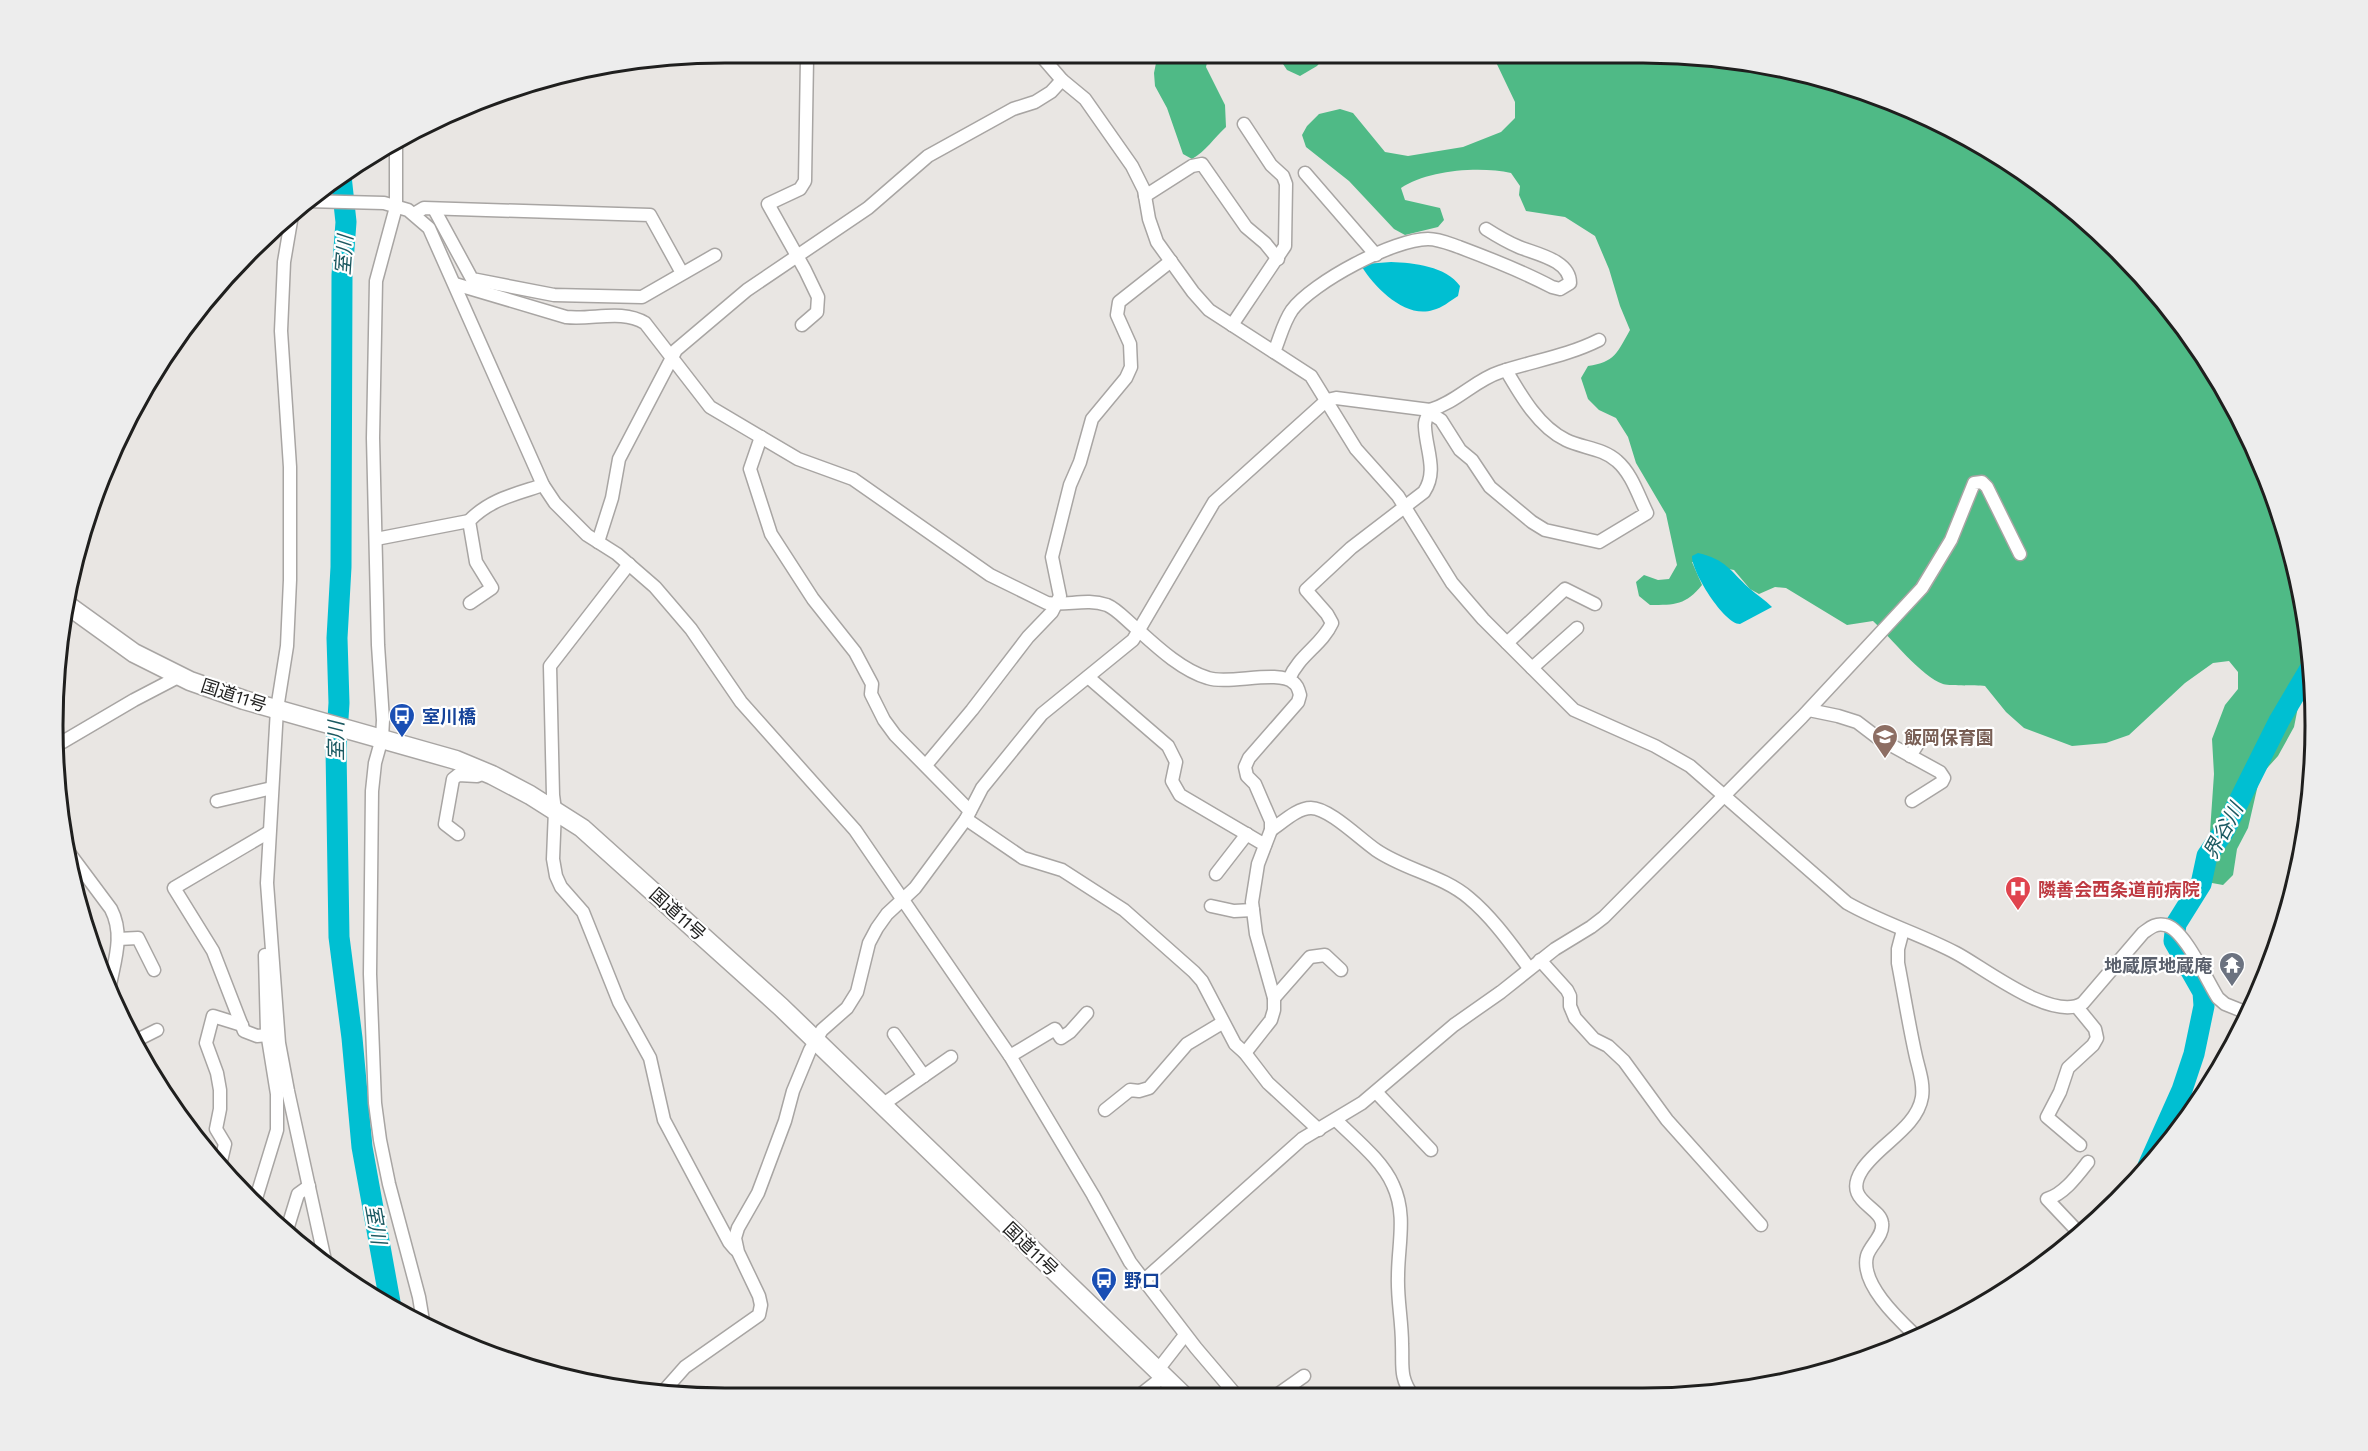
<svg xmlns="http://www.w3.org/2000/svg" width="2368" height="1451" font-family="'Work Sans','Noto Sans JP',sans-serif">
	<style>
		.forest { fill: #4fba86 }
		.water { fill: #00bfd2 }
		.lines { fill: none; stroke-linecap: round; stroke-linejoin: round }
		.river { stroke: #00bfd2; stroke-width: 21 }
		.minor-casing { stroke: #a8a5a3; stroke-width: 15 }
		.highway-casing { stroke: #a8a5a3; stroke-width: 21 }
		.minor { stroke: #fff; stroke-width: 12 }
		.highway { stroke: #fff; stroke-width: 18 }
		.labels { text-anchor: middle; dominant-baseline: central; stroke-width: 4.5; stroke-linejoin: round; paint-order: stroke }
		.street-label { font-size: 18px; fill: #1f1f1e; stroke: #fff }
		.transit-label { font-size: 18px; font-weight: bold; fill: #164399; stroke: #fff; text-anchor: start }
		.education-label { font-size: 18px; font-weight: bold; fill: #785e54; stroke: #fff; text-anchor: start }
		.health-label { font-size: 18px; font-weight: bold; fill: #be3a42; stroke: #fff; text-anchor: start }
		.worship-label { font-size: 18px; font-weight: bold; fill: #5b616d; stroke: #fff; text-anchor: end }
		.water-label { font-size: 20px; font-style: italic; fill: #1b5961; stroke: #fff }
		.rim { fill: none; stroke: #1f1f1e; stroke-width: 3 }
	</style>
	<rect width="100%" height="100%" fill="#e9e6e3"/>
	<g class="forest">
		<path d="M1157,58H1208L1206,67L1225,105L1226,127C1214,138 1206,151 1192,159L1183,154L1167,108L1155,86L1154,73Z"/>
		<polygon points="1279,58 1324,58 1317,66 1300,76 1287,70"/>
		<path d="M1494,58H1730L1900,104L2052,191L2148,282L2225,389L2280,509L2310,637V655L2295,681L2298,707L2294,727L2278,756L2260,776L2248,828L2237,849L2233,875L2223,885L2212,883L2207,875L2214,774L2212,739L2225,705L2238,689V672L2229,661L2213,663L2185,683L2129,735L2106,743L2072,746L2024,728L2006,712L1985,686C1976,685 1946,686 1943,684C1922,677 1890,637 1873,621L1847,625L1786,588L1775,587L1759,594L1750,589L1734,570L1692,562L1702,585C1686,605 1675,605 1650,605L1639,596L1636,582L1644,575L1658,580L1669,579L1677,565L1666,514L1636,463L1628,437L1616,418L1599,410L1588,399L1581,378L1588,366C1615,362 1617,353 1630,330L1620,306L1609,269L1595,236L1565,217L1526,211L1519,195L1520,186L1511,173C1480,166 1427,170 1401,188L1405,200L1440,208L1444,220L1438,227L1405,235L1394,229L1349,181L1306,147L1302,135L1307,126L1319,114L1340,109L1353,113L1385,152L1408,156L1463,147L1501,132L1515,118V102Z"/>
	</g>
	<g class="water">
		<path d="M1391,262C1414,263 1446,266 1460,286L1458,296C1450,301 1442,308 1433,310C1406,319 1375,288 1362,267L1365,264Z"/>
		<path d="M1698,553C1727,560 1729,570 1749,588C1757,595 1765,600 1772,607L1740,624C1724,624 1691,571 1692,556Z"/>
	</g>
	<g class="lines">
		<g class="river">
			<polyline points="341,176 346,222 342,275 341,567 337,638 339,703 336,749 339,937 352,1038 362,1147 390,1302"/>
			<polyline points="2148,1166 2182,1090 2194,1054 2204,1006 2203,992 2174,941 2176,924 2201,884 2207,856 2224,831 2279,721 2311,667"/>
		</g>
		<defs>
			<g id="minor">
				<path d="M1043,58L1062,80L1085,99L1132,166L1144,190L1149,219L1157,242L1193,292L1209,310L1311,376L1356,449L1398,496L1452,583L1483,619L1574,710L1655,746L1690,766L1847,903C1882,923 1920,934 1956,953C1983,967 2053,1023 2083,1003L2143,933C2150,928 2155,923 2165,925C2184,928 2207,981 2218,998L2225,1004L2250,1014"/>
				<polyline points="396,141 396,207 376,281 373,438 378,645 383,720 382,738 375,763 372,791 370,974 375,1103 380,1140 389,1184 419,1297 423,1321"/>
				<polyline points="1305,173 1376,255"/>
				<polyline points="1145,196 1192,166 1202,164 1246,227 1265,243 1278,259"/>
				<polyline points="306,201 384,203 408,210 429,228 543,485 555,503 587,535 617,554 655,587 691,629 741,702 855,830 1010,1056 1093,1195 1130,1262 1196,1348 1236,1395"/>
				<polyline points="434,209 472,279 554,295 642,297 715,255"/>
				<polyline points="414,214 424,208 650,215 682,273"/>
				<polyline points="292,215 284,262 281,331 290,467 290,580 287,646 277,709 267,883 279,1043 288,1091 326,1265"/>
				<path d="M455,284L566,317C593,320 622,309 645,323L710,407L798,459L853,479L990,575L1047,603C1068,606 1086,598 1107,605C1117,609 1127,621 1136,628C1156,646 1181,670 1208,678C1229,685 1279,669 1294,683C1297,685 1299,691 1300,695L1298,702L1249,758L1245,767L1247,776L1255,784L1271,821V830L1258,864L1252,902L1256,934L1274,998V1010L1271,1020L1245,1053"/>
				<polyline points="802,325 817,312 818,297 805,270 768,204 800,189 805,181 807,58"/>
				<polyline points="1232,325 1285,246 1286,184 1283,176 1271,165 1244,124"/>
				<path d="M1274,352C1280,338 1283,323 1292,310C1313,282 1394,239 1428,239C1439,239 1450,244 1459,247C1491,259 1522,271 1552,287L1560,289L1570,283C1570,260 1536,254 1519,247C1507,242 1497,236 1486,229"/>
				<path d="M1430,413L1441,420L1460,450L1472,460L1490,487L1532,522L1545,530L1599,542L1647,513C1638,495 1632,474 1617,461C1603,448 1582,448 1566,440C1539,427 1521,396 1506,370"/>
				<polyline points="761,437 750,469 771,534 813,599 855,652 872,684 871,694 884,720 895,735 970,811"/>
				<polyline points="376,539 469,521"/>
				<polyline points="598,542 612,498 619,459 676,350 747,290 868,208 928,156 1013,109 1035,102 1051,92 1062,80"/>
				<polyline points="629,564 550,666 553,795 555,810 553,859 556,876 561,887 583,912 619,1002 650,1058 664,1120 729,1242 735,1249"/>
				<path d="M470,603L492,588L476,562L469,521C490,499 516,494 543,485"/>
				<polyline points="1507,643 1565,589 1595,604"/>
				<polyline points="1532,668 1577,628"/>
				<polyline points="1088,677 1168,746 1176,762 1172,781 1180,795 1265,845"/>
				<path d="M1289,679C1299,655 1322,645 1332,623L1327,614L1306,590L1351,548L1424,492C1438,471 1426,450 1425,427C1424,419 1429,415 1430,410"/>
				<polyline points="1809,710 1838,716 1857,722 1878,738 1940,772 1944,778 1942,782 1912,801"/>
				<polyline points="54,747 134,700 180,676"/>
				<polyline points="1910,756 1921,739"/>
				<polyline points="926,765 972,710 1028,637 1052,612 1060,596 1052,557 1070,485 1080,462 1092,419 1126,378 1131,367 1130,344 1117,315 1119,302 1171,261"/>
				<polyline points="217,801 272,788"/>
				<polyline points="966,819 1023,858 1062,870 1124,910 1194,972 1202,981 1235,1044 1245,1053 1268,1083 1319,1130"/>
				<path d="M1271,830C1283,822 1297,808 1311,808C1329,808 1360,839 1376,850C1405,870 1442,875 1469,898C1492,917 1511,944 1529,968"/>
				<polyline points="458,834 445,824 453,779 458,775 477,776 484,773"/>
				<path d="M67,850L111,909C124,934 115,959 110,985"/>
				<polyline points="1216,874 1247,834"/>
				<polyline points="1211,906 1234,911 1253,910"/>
				<path d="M1903,930L1898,949V963C1904,994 1909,1026 1916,1057C1919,1070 1924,1083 1922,1097C1917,1128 1878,1145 1862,1170C1842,1201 1880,1206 1882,1223C1884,1236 1870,1245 1867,1256C1860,1283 1897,1318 1915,1335"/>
				<polyline points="118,939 138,938 154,970"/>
				<polyline points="1540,960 1567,990 1570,996 1570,1006 1575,1018 1594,1039 1608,1046 1624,1061 1667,1120 1761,1225"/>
				<polyline points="1274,998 1310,957 1325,955 1341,970"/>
				<polyline points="2077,1007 2095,1029 2097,1038 2093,1045 2068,1068 2060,1092 2047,1117 2080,1145"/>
				<polyline points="894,1034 924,1076"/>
				<polyline points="268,1035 257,1036 244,1031 213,951 174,888 269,832"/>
				<polyline points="137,1040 157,1030"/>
				<polyline points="1010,1056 1055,1029 1061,1038 1070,1032 1087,1013"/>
				<polyline points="1376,1092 1431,1150"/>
				<polyline points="882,1105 951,1057"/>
				<polyline points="1105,1110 1130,1090 1139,1091 1149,1088 1187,1044 1222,1023"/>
				<path d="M1336,1120C1355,1139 1382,1160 1393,1185C1407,1215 1398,1245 1398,1276C1397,1298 1402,1321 1402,1344C1403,1366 1399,1377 1413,1396"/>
				<polyline points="220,1165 225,1144 216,1129 220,1109 220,1090 217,1073 206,1043 213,1016 242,1025"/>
				<polyline points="254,1205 277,1130 277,1094 267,1032 265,955"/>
				<polyline points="286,1233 298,1194 309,1186"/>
				<path d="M2081,1235L2047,1199C2064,1194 2077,1176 2088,1162"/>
				<polyline points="1143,1281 1302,1139 1362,1103 1454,1025 1501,992 1555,949 1591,927 1604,917 1802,717 1922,588 1951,540 1974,483 1982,482 1987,487 2020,554"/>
				<polyline points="1157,1371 1185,1335"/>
				<path d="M662,1393L685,1367L759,1315L761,1305L759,1296L738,1252L735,1238L738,1228L758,1193L785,1121L793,1091L810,1050L822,1030L847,1008L857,992L869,943L877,928L887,914L915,888L966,819L982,788L1042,714L1133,640L1214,502L1327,400L1336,398L1430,410C1457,402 1475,380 1500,372C1533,361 1567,356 1599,340"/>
				<polyline points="1140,1395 1163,1377"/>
				<polyline points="1277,1395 1304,1376"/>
			</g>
			<polyline id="highway" points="66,604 134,653 190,681 244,700 456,760 492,775 530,795 582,828 781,1007 1183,1395"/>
		</defs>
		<use href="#minor" class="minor-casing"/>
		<use href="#highway" class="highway-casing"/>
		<use href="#minor" class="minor"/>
		<use href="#highway" class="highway"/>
	</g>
	<defs>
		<symbol id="bus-pin" viewBox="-11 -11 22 30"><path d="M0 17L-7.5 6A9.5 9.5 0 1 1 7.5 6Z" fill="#1a4fb4" stroke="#fff"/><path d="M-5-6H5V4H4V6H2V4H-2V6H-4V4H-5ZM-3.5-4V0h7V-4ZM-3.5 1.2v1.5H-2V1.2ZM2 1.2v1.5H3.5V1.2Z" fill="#fff"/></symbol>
		<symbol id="school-pin" viewBox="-11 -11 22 30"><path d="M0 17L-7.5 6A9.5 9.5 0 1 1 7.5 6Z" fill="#8d6e63" stroke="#fff"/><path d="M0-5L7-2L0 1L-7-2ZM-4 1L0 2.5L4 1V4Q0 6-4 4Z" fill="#fff"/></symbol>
		<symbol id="hospital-pin" viewBox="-11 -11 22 30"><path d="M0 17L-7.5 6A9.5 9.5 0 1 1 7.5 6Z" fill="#e0444e" stroke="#fff"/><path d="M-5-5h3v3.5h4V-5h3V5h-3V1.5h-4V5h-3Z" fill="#fff"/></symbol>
		<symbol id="temple-pin" viewBox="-11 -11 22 30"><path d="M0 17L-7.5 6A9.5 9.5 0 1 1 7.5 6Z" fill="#6b7280" stroke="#fff"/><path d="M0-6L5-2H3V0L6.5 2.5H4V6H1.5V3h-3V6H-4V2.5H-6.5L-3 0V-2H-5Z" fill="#fff"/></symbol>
	</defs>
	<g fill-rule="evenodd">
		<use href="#bus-pin" x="387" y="701" width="30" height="40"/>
		<use href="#school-pin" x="1870" y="722" width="30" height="40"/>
		<use href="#hospital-pin" x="2003" y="874" width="30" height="40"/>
		<use href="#temple-pin" x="2217" y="950" width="30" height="40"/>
		<use href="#bus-pin" x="1089" y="1265" width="30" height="40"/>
	</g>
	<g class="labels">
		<g class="street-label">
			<text transform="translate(234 695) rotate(18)">国道11号</text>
			<text transform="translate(678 914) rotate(42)">国道11号</text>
			<text transform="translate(1031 1249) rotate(44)">国道11号</text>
		</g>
		<g class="transit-label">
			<text x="422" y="716">室川橋</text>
			<text x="1124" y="1280">野口</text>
		</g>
		<g class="education-label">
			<text x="1904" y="737">飯岡保育園</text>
		</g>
		<g class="health-label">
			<text x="2038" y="889">隣善会西条道前病院</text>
		</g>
		<g class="worship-label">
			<text x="2212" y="965">地蔵原地蔵庵</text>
		</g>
		<g class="water-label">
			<text transform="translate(344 255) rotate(-86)">室川</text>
			<text transform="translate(336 741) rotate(-90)">室川</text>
			<text transform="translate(2223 831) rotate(-62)">界谷川</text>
			<text transform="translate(376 1224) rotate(80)">室川</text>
		</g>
	</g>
	<path d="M0 0H2368V1451H0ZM725 63H1643A662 662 0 0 1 2305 725V726A662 662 0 0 1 1643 1388H725A662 662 0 0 1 63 726V725A662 662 0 0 1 725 63Z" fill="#ededed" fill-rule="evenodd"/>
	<path class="rim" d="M725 63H1643A662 662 0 0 1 2305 725V726A662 662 0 0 1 1643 1388H725A662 662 0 0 1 63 726V725A662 662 0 0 1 725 63Z"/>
</svg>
